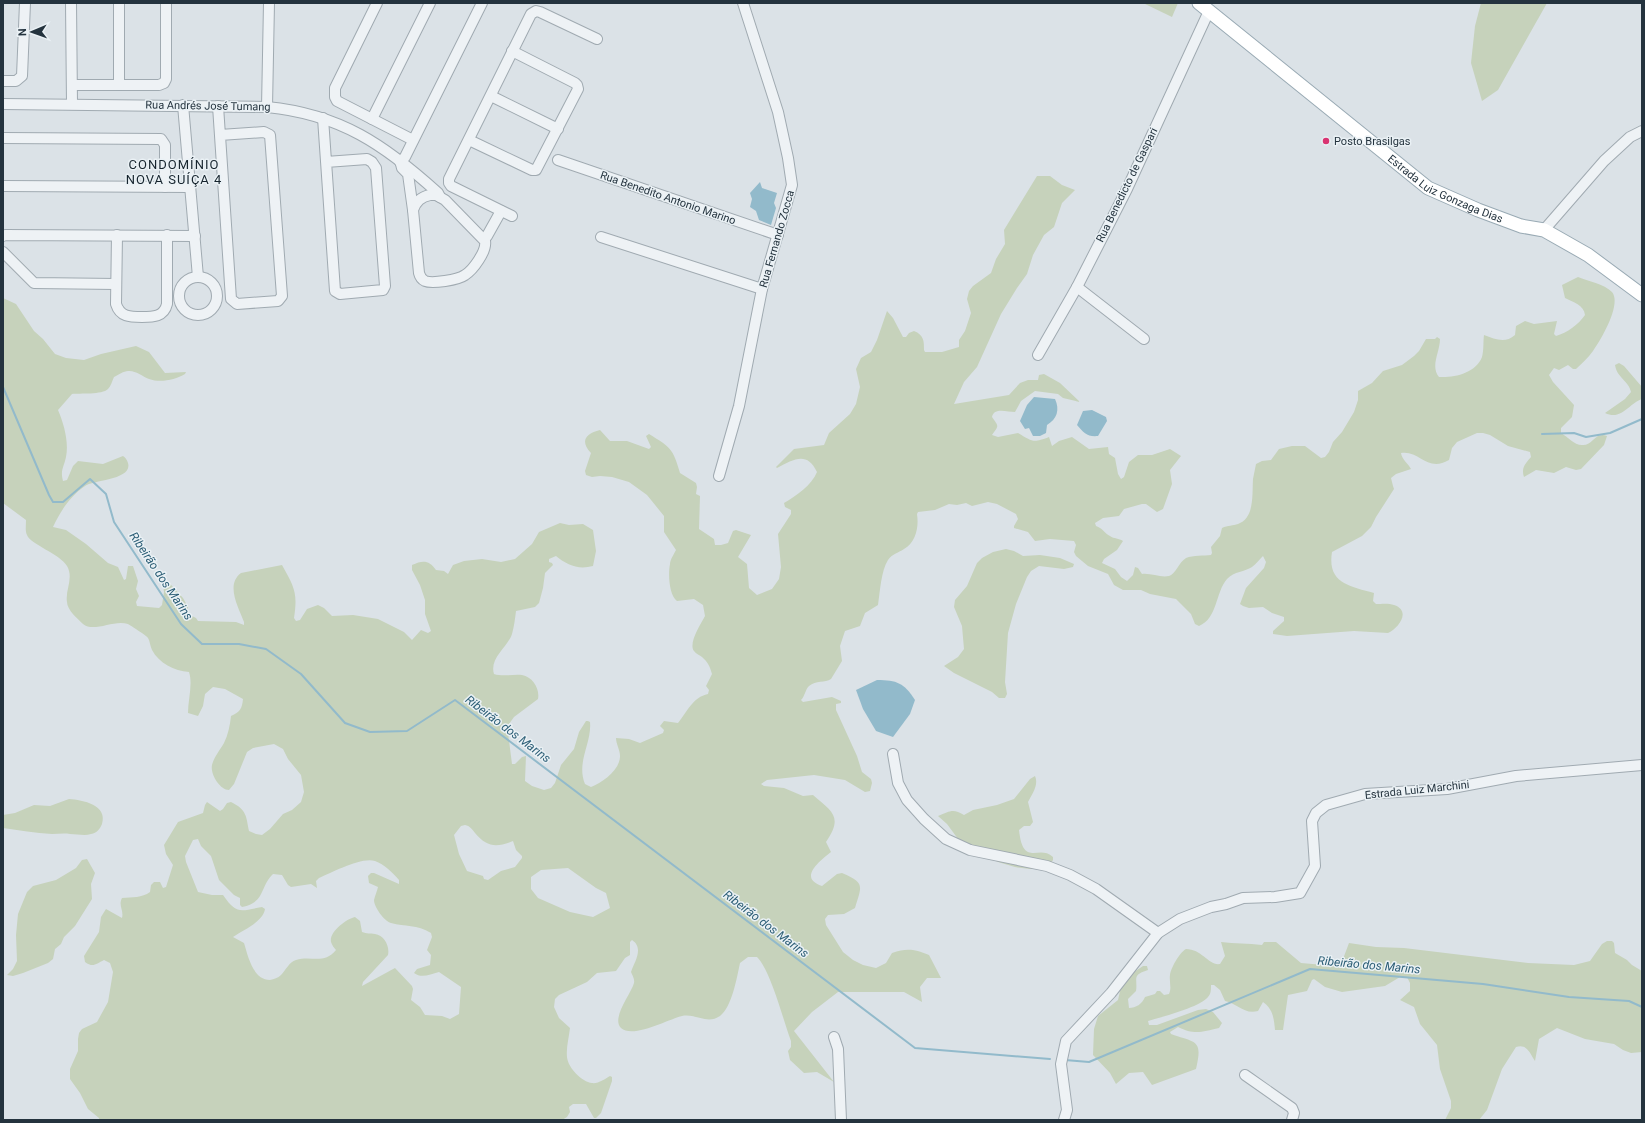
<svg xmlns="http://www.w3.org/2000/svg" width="1645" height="1123" font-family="Roboto,sans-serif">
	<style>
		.green { fill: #c6d2bb; fill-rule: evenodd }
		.water { fill: #92bacb }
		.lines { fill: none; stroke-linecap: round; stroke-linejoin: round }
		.stream { stroke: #92bacb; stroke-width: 2 }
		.minor-casing { stroke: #a0aab1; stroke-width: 12 }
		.major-casing { stroke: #99aab4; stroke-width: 15 }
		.minor { stroke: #eef2f5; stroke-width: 10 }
		.major { stroke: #fff; stroke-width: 13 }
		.poi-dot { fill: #d93371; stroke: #eaf1f5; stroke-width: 1.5 }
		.labels { text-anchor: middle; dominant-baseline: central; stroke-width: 3; stroke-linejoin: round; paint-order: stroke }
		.street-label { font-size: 11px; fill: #24333e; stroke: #eaf1f5 }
		.poi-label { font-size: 11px; fill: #24333e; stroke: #eaf1f5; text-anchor: start }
		.water-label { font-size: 12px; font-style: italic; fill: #2b5d75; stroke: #eaf1f5 }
		.quarter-label { font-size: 13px; letter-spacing: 1px; fill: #16242e; stroke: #eaf1f5 }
	</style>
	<rect width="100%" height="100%" fill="#dbe2e7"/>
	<g class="green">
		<polygon points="1143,3 1178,3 1172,17"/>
		<polygon points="1481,3 1547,3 1498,90 1482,101 1471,63 1475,26"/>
		<path d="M1037,176H1050L1062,185L1075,190L1062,203L1054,227L1044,235L1033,255L1027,274L1017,288L1001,314L977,367L964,382L954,404L1009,395L1020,383L1028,380H1038L1039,375L1044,374L1060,383L1080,402L1063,398L1058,394L1035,391L1021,401L1015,412C1007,412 994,407 992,417C999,427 999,425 992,435L998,437L1018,433C1033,442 1033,443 1049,437L1052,446L1059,441L1072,437L1089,449L1108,447L1109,454L1115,458L1118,474L1121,479L1124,477L1129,462L1138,455H1152L1170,449L1181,456L1170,470L1172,484L1163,509L1157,512L1146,504H1142L1124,509L1119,516L1103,518L1095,523L1096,526C1104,529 1105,534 1110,536C1114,539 1119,538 1123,541L1117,550L1104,559L1102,563L1115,569L1121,577L1127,581L1133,575L1135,567L1138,568L1142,574C1151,573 1161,578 1169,576C1175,575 1179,562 1186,558C1193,555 1204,556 1211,555L1212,553L1211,547L1220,536L1222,528C1228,525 1233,526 1238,524C1255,518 1252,494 1253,479C1254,474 1255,469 1256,464L1262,461L1271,460L1279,449L1292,446H1305L1321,458L1325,457L1329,452L1333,442L1342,432L1354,412L1358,400V391L1372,383L1383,371L1402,365L1414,356L1419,351L1426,339H1435L1437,337L1440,339C1440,352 1430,366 1439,377C1454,378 1476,373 1482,357C1484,350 1483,342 1484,335C1495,339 1505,344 1515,335L1516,326L1525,321L1534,324L1557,321L1554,334L1556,336C1567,333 1579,324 1585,315C1584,305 1573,302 1565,298L1562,285L1578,277C1588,281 1604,284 1612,292C1622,304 1601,340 1593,351C1588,358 1582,363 1576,369H1573L1568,365L1559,370L1554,368L1549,375L1553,382L1574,405L1572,417L1561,428V433C1568,437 1574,445 1582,445C1593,446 1595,431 1607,436L1604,445L1581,469L1576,470L1566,467L1554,473L1536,470L1524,477C1521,468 1525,464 1531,457L1530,452L1508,446L1490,435L1483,433H1477L1457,442L1452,448L1449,460C1427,473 1420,450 1401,453C1402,460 1408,463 1411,469L1396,474L1391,478L1393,486L1394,489L1376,517L1371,527L1362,536L1332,552C1327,583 1349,586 1374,593L1373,601L1376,604C1381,604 1389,603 1394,605C1412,611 1398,629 1388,633L1354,631L1287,636L1273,634V631L1284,621V617L1272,613L1263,607L1249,608L1243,606L1240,604L1246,588L1264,568L1266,562L1263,556C1260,559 1256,564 1252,567C1245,572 1234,571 1227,579C1215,593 1218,618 1199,626L1195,624L1191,614L1176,599L1150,594L1141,590H1123L1114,585L1108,574L1088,566L1076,556L1074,552L1076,545L1074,541L1050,539L1035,541L1028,532L1014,528V526L1018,519L1016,514L997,504L988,502L972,506L966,503L957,505L949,504L935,510L918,512L917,514C919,527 916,542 904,549C898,553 892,554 888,560C881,571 880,592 878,605L865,613L860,626L845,631L840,646L842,661L831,679C825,683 816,680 809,686C805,690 805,696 801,700L803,702L832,697L841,701V703L836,704V710L857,756L862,772L871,779L872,783L870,791L865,792L845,780L814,775L767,780L761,784L764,786L784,788L803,796L813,795C833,812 843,817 826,842L831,852C821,860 797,878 822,886L837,874L842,873C865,883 862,885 855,908L844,914L828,915L825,919L826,925L843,952L853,960L863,965L876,968L886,963L892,953C907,948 914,949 929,955L941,978H927L920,987L922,1002L904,992H838L812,1012L794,1031L834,1082L817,1072L804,1073L790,1060L788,1051L791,1047V1041C783,1020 771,971 757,957H748L740,963C737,977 732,1007 720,1016C707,1025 695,1013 682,1016C669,1019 633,1039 621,1028C611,1018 631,994 634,983C635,979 632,975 631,972C635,961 644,948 632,940L630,942V955L625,958L616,971L597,973L587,982L559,995L555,999L554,1007L559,1018L570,1028C569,1037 566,1048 567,1057C568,1068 582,1082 592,1083C598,1084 605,1079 610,1076L612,1077V1081L601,1113L596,1118H594L586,1104H573L569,1107L570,1112L567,1117L562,1120H99V1118L88,1109L80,1093L70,1079V1069L78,1051V1039L79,1033L82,1029L97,1022L108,1002L113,972L110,963L104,960C96,964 93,968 85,962L84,956L99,932L101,917L106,909L122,918C124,910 118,906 122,898C132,897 142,898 150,892L151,885L154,882H160L163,888L166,887L173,865L166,854L164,845L178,822L203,813L205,805L207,802L220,811L223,809L227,803L231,802C247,810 246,816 249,831L256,834L262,835L270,829L283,814L292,810L301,802L304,792L301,775L288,759L283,749L274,744L253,748L247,752L234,784L229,790C220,790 210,774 212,765C214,757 220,750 224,743C228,735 230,725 231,716C240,712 242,709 243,699L225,689L213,687L205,694L203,706L198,716L188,713C188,700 193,684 189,672C174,671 159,663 152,650C150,646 150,641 148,638C146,635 131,626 128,624C114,619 94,633 83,624C78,619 67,610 67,602C65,590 74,578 67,566C60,554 30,544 27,535C25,531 26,525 26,520L3,503V298L16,304L34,331L43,339L55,354L66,358L84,360L101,354L136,346L149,352L165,373L186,372L185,374C175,380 160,383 149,379C142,376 135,370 128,371C124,371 118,375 114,377C112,381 111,386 108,389C102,395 80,393 72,394L58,410C64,424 69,442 66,457C64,467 60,470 63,481L67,480L73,466L78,461L103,464L123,456C126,458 127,460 128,463C133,480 93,480 85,486C70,496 60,512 53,527L66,530L86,544L108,563L118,567L124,580L126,579L128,566H133L138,581L136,589L139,596L136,602L137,606L159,608L162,605L164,592L162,575L183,598L188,607V614L196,618L198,621L236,622L244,625V622C239,608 225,585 241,573L282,565C294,587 298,592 294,618L296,621L300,620L307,609L318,605L324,608L332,616L353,615L378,619L404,632L412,640L421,630L428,633L431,631L425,614V600L420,585L412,570V565C423,560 429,560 436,570L444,571L448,574L453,565L464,561L482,559L501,562L515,559L532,544L539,532L560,523L569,525L583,524L593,530L596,551L593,566C578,570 567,565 556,556L549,559V562L552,563L553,565L545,573L543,588L539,603L535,607L516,611C515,619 514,627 512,634C508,647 489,658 494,674C503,677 513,674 522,675C533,677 540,689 538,699L514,717L509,724L508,733L512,764H515L522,757L526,756L525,781L532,786L544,790L551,788L555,783L561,765L574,749L579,732L586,721H588L590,722C592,743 576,762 585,784L591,787C603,782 620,770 620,756C620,750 616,744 616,738L629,739L640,743L663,733L664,730L660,726L664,721L678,723C687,712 693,697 708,694L709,690L706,686L712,674C710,667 708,662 702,657C700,655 696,654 694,651C688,643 701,624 705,616L703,605L694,599L677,601C669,595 668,574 670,564C670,560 674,554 676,550L664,532V516L647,495L629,482L612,477L600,476L592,477L586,475L585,471L591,453C580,441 585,434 600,430L610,441H627L649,449L651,447L646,436L649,434C670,447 673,448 680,473L696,483L697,487L696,494L700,496L699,529L714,539L715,545H721L728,543L733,531L736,530L751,535L738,557L747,564L749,588L757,595L772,589L779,579L781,567L778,534L791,514V510L785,507L784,503C796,496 812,485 817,472C807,451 794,459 777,468L776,467L794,449L824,445L829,433L850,414L856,404L860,387L856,369L861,358L871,352L877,340L887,311L893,318L903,337H906L909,333L914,331C924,335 924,341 924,350L925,352H942L959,347V340L965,331L971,313L967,299L969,291L973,286L991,273L996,259L1005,244L1004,230ZM465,825C470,826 472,829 475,833C487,847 496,848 513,841L516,850L522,856V858L515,867L501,871L488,880L484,879L483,876L467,871L459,854L454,835L461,826ZM198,839L201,846L211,856L219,880L234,895L240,898V905L242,907C266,902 259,888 273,874L282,875L288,885L291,887L311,884L317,888L316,881L319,878C332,873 360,857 375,861C384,864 393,873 399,880V884L374,873H371L368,876L369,883L378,887C377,891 375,896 374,900C374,907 384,921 391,923C405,927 417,924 431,933L432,937L427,950L431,955L430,965L417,969L414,973C422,979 430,974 439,972L461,987L459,1014L450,1019L442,1016L425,1015L420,1007L411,1000L413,989L412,986L395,968L362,986L363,982L388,955C390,946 384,935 375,934C370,933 367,934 362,932L360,921L355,917C346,919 329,932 331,942C332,945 334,948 336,950C324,965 311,955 296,960C289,962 286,970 281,975C278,978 274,979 270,980C253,980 248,956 244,943L233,937C243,930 263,922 265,909L262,907C240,911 237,915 223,895H212L198,892L186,862L185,856L193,840ZM568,868L596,888L606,893L610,908L593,917L570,912L538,898L531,889V877L541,870Z"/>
		<path d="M1619,363L1624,366L1642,387V399C1629,403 1622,421 1605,413L1625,399L1631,392C1629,381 1617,378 1615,365Z"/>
		<polygon points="1006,549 1014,551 1023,556 1040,555 1060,558 1074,564 1073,567 1064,569 1039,566 1031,571 1027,577 1016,604 1008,633 1005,682 1007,694 1005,698 999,698 992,692 954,673 944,666 958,657 964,649 962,626 954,607 955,600 967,586 977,563 982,558 993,552"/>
		<path d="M1035,776C1039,785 1032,794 1028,802L1033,822L1030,826H1024L1019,830C1023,868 1039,844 1053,857V860L1051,863L1044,866L1030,869L1015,867L998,862L961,843L947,824L938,816C950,811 953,808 964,815L973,810L997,805L1014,799L1030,779Z"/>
		<path d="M69,799C83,800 108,805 102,824C100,829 97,833 91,834C85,836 77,834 70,834C64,833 58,834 52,834C35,833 19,830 3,828V815L15,813L34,805L50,806Z"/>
		<polygon points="87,859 95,873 91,884 92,899 75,926 64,937 61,944 55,949 53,959 48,963 23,973 13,976 7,975 13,969 17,961 16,935 18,914 27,892 33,886 56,880 76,868 82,860"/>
		<path d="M1607,941H1612L1614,943L1615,953L1627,960L1632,965L1642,971V1052L1631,1053L1623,1050L1614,1044L1585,1039L1557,1028L1539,1039L1535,1061C1529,1052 1527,1044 1516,1047L1502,1069L1487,1110L1479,1120H1445L1451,1108V1101L1440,1069L1437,1045L1420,1024L1414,1007L1400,1000L1410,991V983L1407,977H1400L1385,986L1342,992L1325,987L1314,979L1312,980L1307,991L1288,995L1283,1030H1275C1274,1019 1273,1009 1263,1002L1258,1011C1244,1015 1237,1003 1225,1001L1220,990L1214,985H1211C1211,990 1211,994 1208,997C1200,1007 1162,1017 1148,1021L1149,1025H1157L1198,1010L1206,1009L1213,1012L1222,1023L1219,1028C1202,1032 1194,1035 1178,1027L1170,1032L1171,1034C1196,1043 1203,1039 1196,1069L1152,1085L1143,1072L1129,1073L1116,1084L1110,1073L1093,1055L1094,1029L1098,1016L1118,1000L1121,987L1134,972L1143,966H1147L1148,970C1131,975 1138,979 1136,991L1128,999L1129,1008C1136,1008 1142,1004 1145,997L1155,994L1157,991H1160L1164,995L1169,994C1172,988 1169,982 1170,975C1171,968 1179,953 1186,949C1202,949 1209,966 1220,964L1225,956L1221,942C1235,944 1248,943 1262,945L1264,942H1276L1301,963L1336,966L1343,959L1349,943L1376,947L1404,948L1528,963L1574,965L1590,961L1602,944Z"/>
	</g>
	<g class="water">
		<polygon points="760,182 762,188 777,193 774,203 776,208 771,225 759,220 756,211 750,207 752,199 750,193"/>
		<path d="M1034,397L1055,399C1060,410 1057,419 1047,425L1046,433L1040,436H1033L1029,428L1025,429L1020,421L1027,405Z"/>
		<path d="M1092,410L1106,417L1107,421L1098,436C1087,437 1084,433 1077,425L1083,411Z"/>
		<path d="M877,680C897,680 904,683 915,700L910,714L893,737L876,731L863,709L856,690Z"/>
	</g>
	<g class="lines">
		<g class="stream">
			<polyline points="3,387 49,495 53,502 63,502 90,479 106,494 114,522 181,624 202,644 239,644 266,649 301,674 345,723 370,732 407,731 455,700 915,1048 1050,1059"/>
			<polyline points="1542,434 1574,433 1586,437 1610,433 1642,419"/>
			<polyline points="1065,1060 1089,1062 1310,969 1483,984 1569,997 1629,1001 1642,1007"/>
		</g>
		<defs>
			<g id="minor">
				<polyline points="71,3 72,104"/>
				<polyline points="377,3 335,88 335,97 337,101 413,140"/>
				<polyline points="3,81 16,81 22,76 25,3"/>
				<polyline points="72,85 159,85 164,83 166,79 166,3"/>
				<polyline points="119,85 119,3"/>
				<polyline points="491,96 558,129"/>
				<path d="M3,104L267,107C340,114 385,145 438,193L440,197"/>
				<polyline points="183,105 198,277"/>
				<polyline points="218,106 231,299 237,304 278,301 282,296 270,135 264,132 220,135"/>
				<polyline points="267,107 269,3"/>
				<polyline points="323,118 335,291 340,294 383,290 385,286 376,168 372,162 367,159 326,162"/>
				<polyline points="372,119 430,3"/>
				<polyline points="3,138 161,139 165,145 165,187"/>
				<polyline points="469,140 532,170 536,170 578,89 577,85 575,83 512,51"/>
				<polyline points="558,160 778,235"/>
				<polyline points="400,162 405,157 482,3"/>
				<polyline points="401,164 402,168 408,174 413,210"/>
				<polyline points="3,186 190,187"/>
				<path d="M430,195H436L445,200L485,241C487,251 473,270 465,275C458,280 432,284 425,281C421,279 420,277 419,273L413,210C416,201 421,197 430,195Z"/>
				<polyline points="512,216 451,186 449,183 449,179 531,14 536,11 540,12 597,39"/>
				<polyline points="1544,230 1604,161 1630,137 1642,131"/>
				<path d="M117,235L116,304C120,317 130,317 142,317C153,317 164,317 167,304V235"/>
				<polyline points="3,236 5,235 195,236"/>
				<polyline points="601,237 762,289"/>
				<polyline points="484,238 487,236 501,211"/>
				<polyline points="3,252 34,283 116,284"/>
				<circle cx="198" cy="296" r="19"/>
				<polyline points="1077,287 1144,339"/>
				<polyline points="1038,355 1077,287 1127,189 1209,11"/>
				<polyline points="719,476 739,406 762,289 792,185 788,158 778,112 743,3"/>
				<polyline points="893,754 898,783 907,800 924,819 946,839 970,850 1047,866 1070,875 1096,889 1158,933"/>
				<polyline points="834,1037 838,1049 841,1120"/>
				<polyline points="1245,1075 1292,1108 1294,1113 1292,1120"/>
				<polyline points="1064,1120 1067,1110 1061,1064 1066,1041 1111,993 1158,933 1180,919 1211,907 1226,904 1243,898 1275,897 1300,893 1315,866 1312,821 1316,813 1326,805 1365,794 1447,789 1516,776 1642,765"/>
			</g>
			<g id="major">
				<path id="s1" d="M1199,3L1428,188L1478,210L1521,226L1544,230L1588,255L1642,295"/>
			</g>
		</defs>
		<use href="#minor" class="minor-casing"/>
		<use href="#major" class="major-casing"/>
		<use href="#minor" class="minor"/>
		<use href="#major" class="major"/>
	</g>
	<circle class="poi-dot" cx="1326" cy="141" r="4"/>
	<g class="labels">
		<g class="street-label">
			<text transform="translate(208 106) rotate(1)">Rua Andrés José Tumang</text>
			<text transform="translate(1127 185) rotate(-64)">Rua Benedicto de Gaspari</text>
			<text stroke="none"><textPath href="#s1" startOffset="310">Estrada Luiz Gonzaga Dias</textPath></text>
			<text transform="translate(668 198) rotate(19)">Rua Benedito Antonio Marino</text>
			<text transform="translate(777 239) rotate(-74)">Rua Fernando Zocca</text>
			<text transform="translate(1417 790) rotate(-6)">Estrada Luiz Marchini</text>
		</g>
		<g class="poi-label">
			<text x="1334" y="141">Posto Brasilgas</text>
		</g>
		<g class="water-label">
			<text transform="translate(161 576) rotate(56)">Ribeirão dos Marins</text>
			<text transform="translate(508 729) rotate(37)">Ribeirão dos Marins</text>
			<text transform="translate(766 924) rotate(37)">Ribeirão dos Marins</text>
			<text transform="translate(1369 965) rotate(5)">Ribeirão dos Marins</text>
		</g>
		<g class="quarter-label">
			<text x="174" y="164">CONDOMÍNIO<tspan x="174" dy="15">NOVA SUÍÇA 4</tspan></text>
		</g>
	</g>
	<rect width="1645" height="1123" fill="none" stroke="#24333e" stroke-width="8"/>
	<g transform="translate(32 32) rotate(268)" stroke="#eaf1f5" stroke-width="3" paint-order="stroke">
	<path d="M0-3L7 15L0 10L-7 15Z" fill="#24333e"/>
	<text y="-6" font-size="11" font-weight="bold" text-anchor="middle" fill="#24333e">N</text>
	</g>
</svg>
